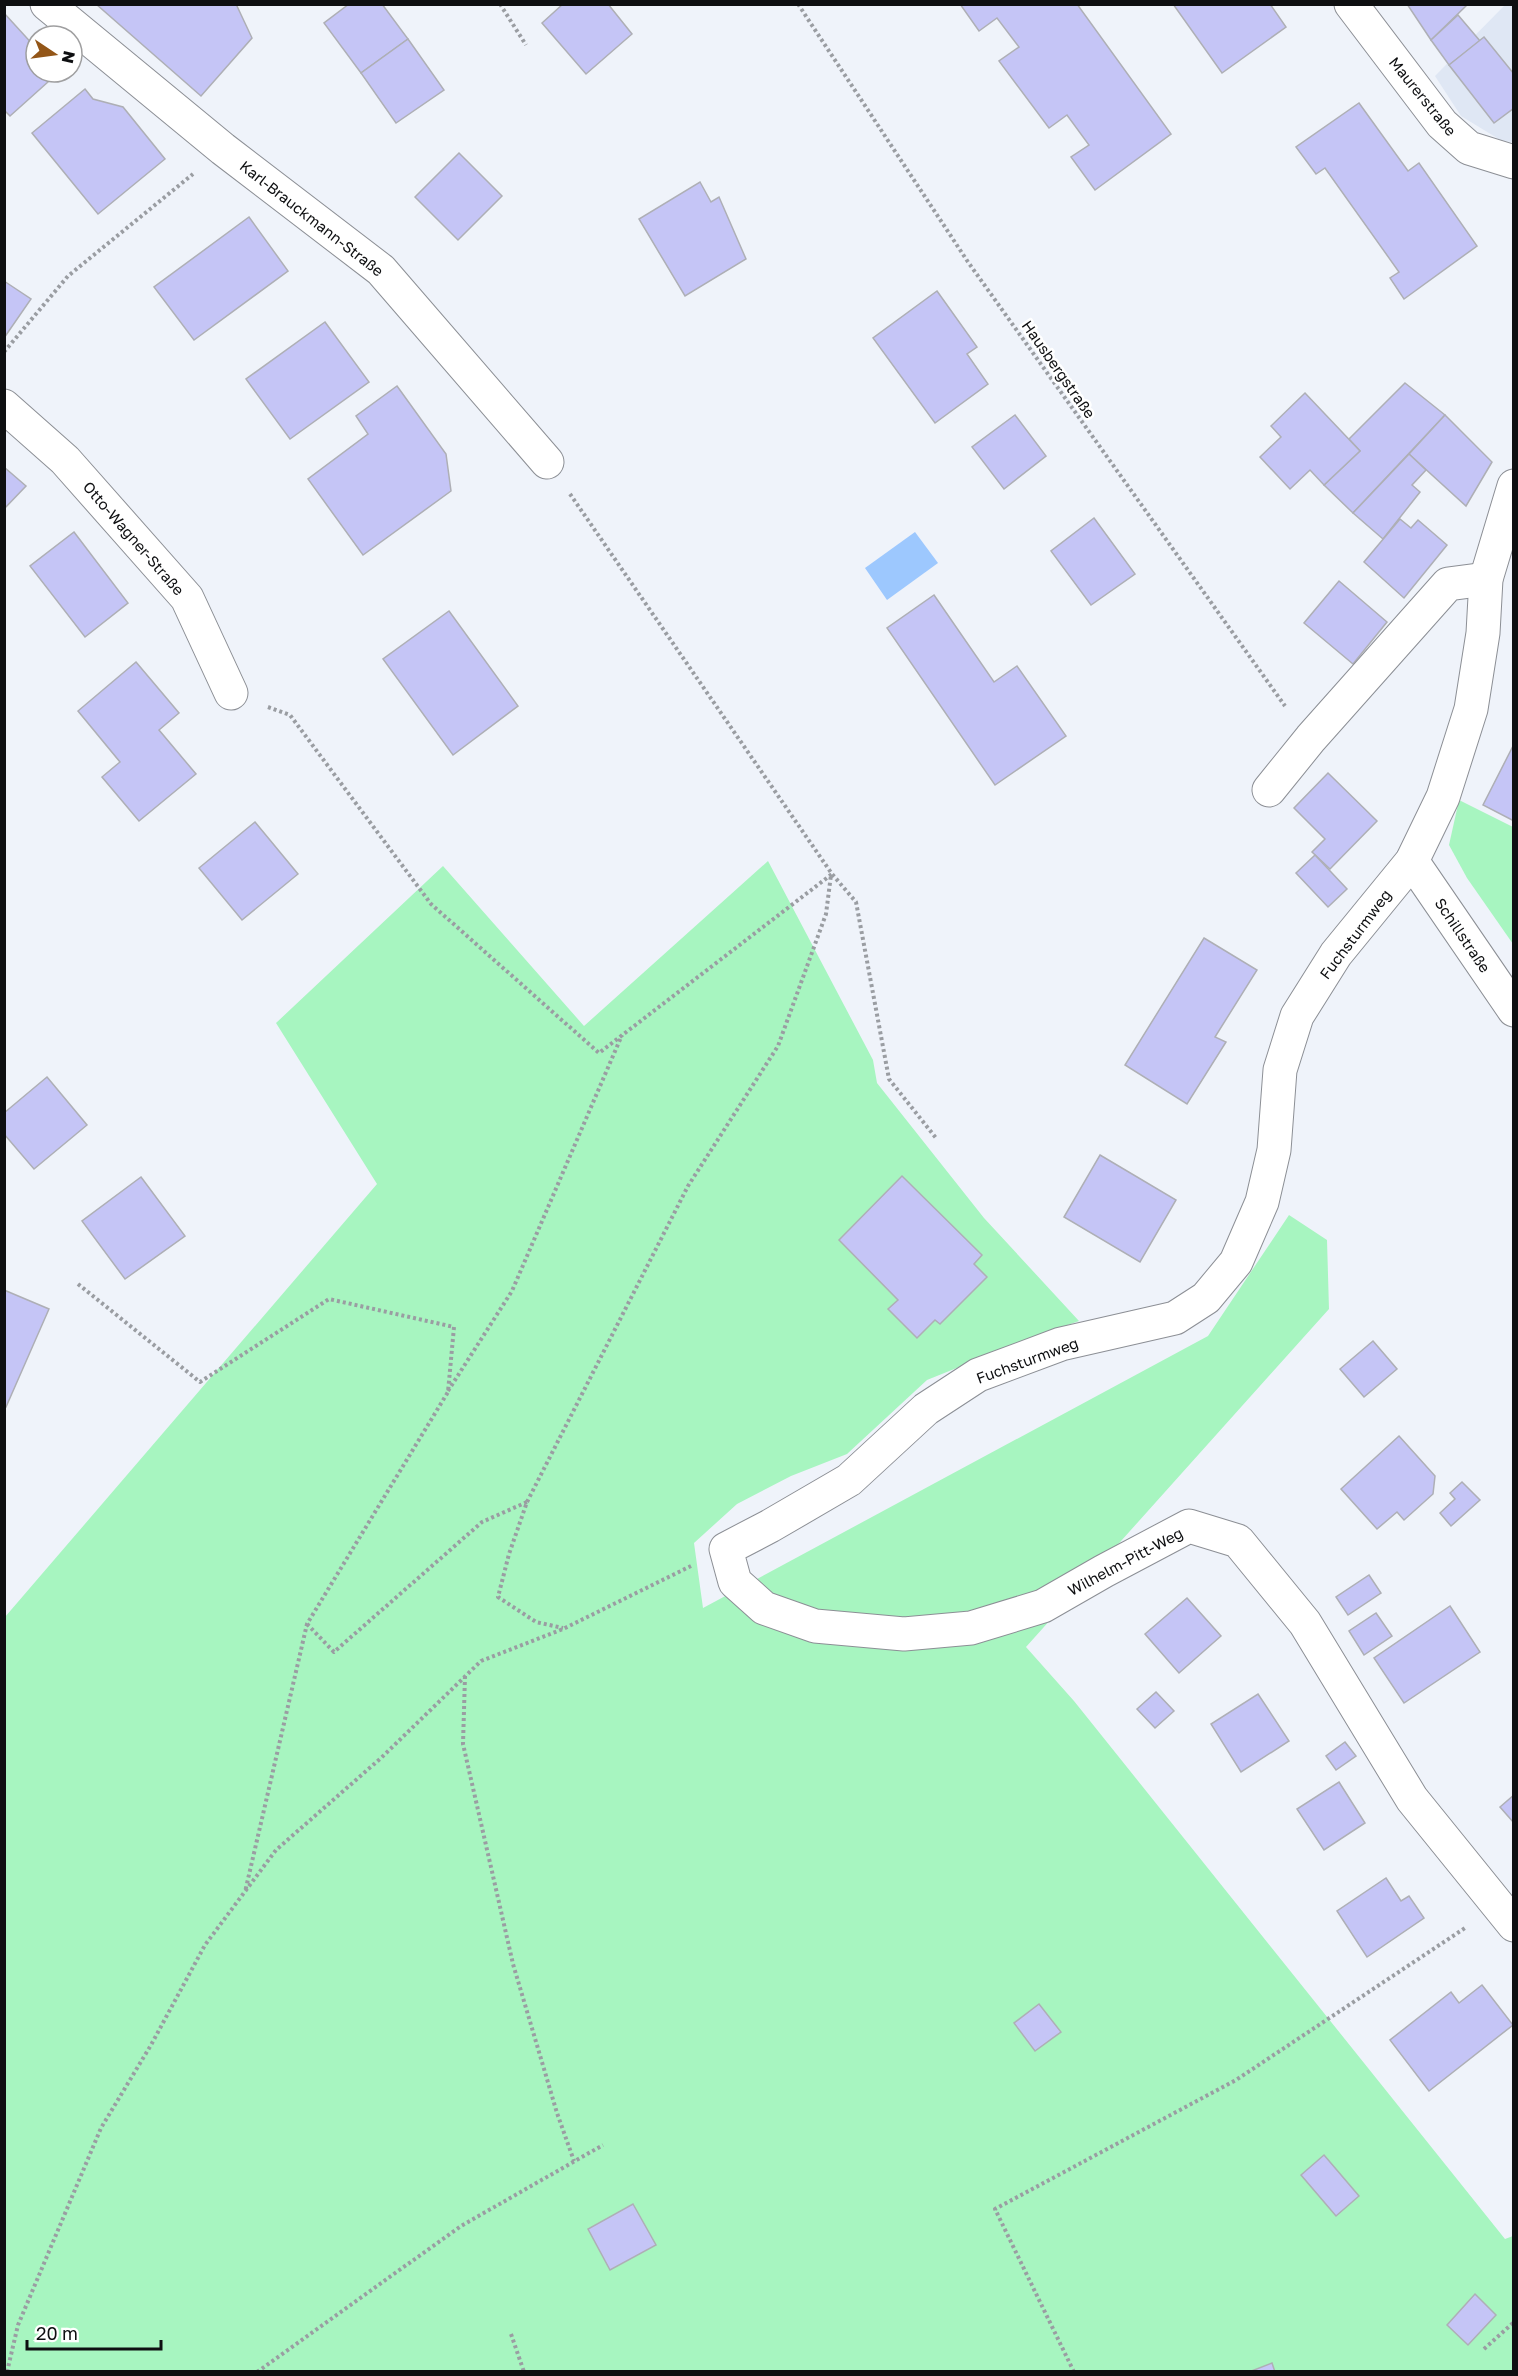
<svg xmlns="http://www.w3.org/2000/svg" width="1518" height="2376" font-family="'Golos Text',sans-serif">
	<style>
		.built { fill: #dfe7f4 }
		.green { fill: #a7f5c0 }
		.water { fill: #9dc8fe }
		.building { fill: #c5c5f6; stroke: #aeafb5; stroke-width: 1.5 }
		.lines { fill: none; stroke-linecap: round; stroke-linejoin: round }
		.minor-casing { stroke: #8c8f95; stroke-width: 35 }
		.path { stroke: #9a9da2; stroke-width: 4; stroke-dasharray: 3 3; stroke-linecap: butt }
		.minor { stroke: #fff; stroke-width: 33 }
		.labels { text-anchor: middle; dominant-baseline: central; stroke-width: 5; stroke-linejoin: round; paint-order: stroke }
		.street-label { font-size: 15px; fill: #0e0f11; stroke: #fff }
	</style>
	<rect width="100%" height="100%" fill="#eff3fa"/>
	<polygon class="built" points="1505,5 1513,5 1513,142 1502,141 1461,116 1435,76"/>
	<g class="green">
		<polygon points="1459,800 1513,827 1513,944 1467,878 1449,845"/>
		<polygon points="768,861 873,1060 877,1083 984,1218 1079,1321 1031,1338 927,1380 847,1454 791,1476 737,1504 694,1543 703,1608 1208,1336 1289,1215 1327,1240 1329,1309 1026,1647 1074,1701 1505,2239 1513,2236 1513,2371 5,2372 5,1617 377,1184 276,1023 443,866 584,1026"/>
	</g>
	<polygon class="water" points="915,532 938,563 887,600 865,568"/>
	<g class="building">
		<polygon points="96,4 236,4 252,38 201,96"/>
		<polygon points="349,4 382,4 408,39 361,73 324,23"/>
		<polygon points="563,4 608,4 632,34 586,74 542,23"/>
		<polygon points="960,4 1077,4 1171,134 1095,190 1071,157 1089,145 1067,115 1049,128 999,61 1019,47 997,18 979,31"/>
		<polygon points="1173,4 1270,4 1286,27 1222,73"/>
		<polygon points="1407,4 1468,4 1431,40"/>
		<polygon points="4,13 36,48 36,72 58,73 10,116 4,110"/>
		<polygon points="1458,15 1480,41 1449,65 1431,40"/>
		<polygon points="1484,37 1514,74 1514,108 1494,123 1449,65"/>
		<polygon points="408,39 444,90 396,123 361,73"/>
		<polygon points="85,89 93,99 123,107 165,159 98,214 32,133"/>
		<polygon points="1359,103 1408,171 1419,163 1477,246 1404,299 1390,278 1399,272 1325,168 1316,174 1296,147"/>
		<polygon points="459,153 502,196 458,240 415,197"/>
		<polygon points="700,182 711,202 719,197 746,259 685,296 639,219"/>
		<polygon points="249,217 288,271 194,340 154,287"/>
		<polygon points="4,281 31,299 4,338"/>
		<polygon points="937,291 977,347 967,354 988,384 935,423 873,338"/>
		<polygon points="325,322 369,382 290,439 246,379"/>
		<polygon points="1405,383 1445,415 1353,513 1324,485 1360,451 1349,439"/>
		<polygon points="397,386 446,454 451,491 363,555 308,479 368,434 356,416"/>
		<polygon points="1305,393 1360,451 1324,485 1310,470 1290,489 1260,457 1281,437 1271,426"/>
		<polygon points="1015,415 1046,456 1004,489 972,447"/>
		<polygon points="1445,415 1492,462 1466,506 1409,454"/>
		<polygon points="1409,454 1426,470 1412,485 1420,492 1383,539 1353,513"/>
		<polygon points="4,467 26,486 4,509"/>
		<polygon points="1094,518 1135,574 1091,605 1051,551"/>
		<polygon points="1400,519 1411,528 1418,520 1447,545 1404,598 1364,562"/>
		<polygon points="74,532 128,603 85,637 30,566"/>
		<polygon points="1339,581 1387,622 1353,664 1304,623"/>
		<polygon points="934,595 994,682 1017,666 1066,736 995,785 887,628"/>
		<polygon points="449,611 518,706 453,755 383,659"/>
		<polygon points="136,662 179,713 159,730 196,774 139,821 102,777 120,762 78,711"/>
		<polygon points="1514,744 1514,821 1483,805"/>
		<polygon points="1328,773 1377,821 1330,869 1312,852 1325,839 1294,808"/>
		<polygon points="255,822 298,874 242,920 199,868"/>
		<polygon points="1315,855 1347,889 1328,907 1296,873"/>
		<polygon points="1204,938 1257,970 1215,1037 1226,1042 1187,1104 1125,1065"/>
		<polygon points="47,1077 87,1125 34,1169 4,1134 4,1113"/>
		<polygon points="1100,1155 1176,1200 1140,1262 1064,1217"/>
		<polygon points="902,1176 982,1255 974,1264 987,1277 940,1324 935,1320 917,1338 888,1309 898,1300 839,1240"/>
		<polygon points="141,1177 185,1236 125,1279 82,1221"/>
		<polygon points="4,1290 49,1309 6,1407 4,1406"/>
		<polygon points="1373,1341 1397,1369 1364,1397 1340,1369"/>
		<polygon points="1399,1436 1435,1476 1433,1494 1404,1520 1397,1512 1377,1529 1341,1489"/>
		<polygon points="1462,1482 1480,1500 1451,1526 1440,1513 1455,1499 1450,1493"/>
		<polygon points="1369,1575 1381,1593 1348,1615 1336,1597"/>
		<polygon points="1187,1598 1221,1636 1179,1673 1145,1634"/>
		<polygon points="1450,1606 1480,1652 1404,1703 1374,1658"/>
		<polygon points="1376,1613 1392,1636 1364,1655 1349,1631"/>
		<polygon points="1156,1692 1174,1711 1155,1728 1137,1709"/>
		<polygon points="1258,1694 1289,1741 1241,1772 1211,1724"/>
		<polygon points="1345,1742 1356,1756 1336,1770 1326,1756"/>
		<polygon points="1339,1782 1365,1823 1324,1850 1297,1809"/>
		<polygon points="1514,1795 1514,1823 1500,1807"/>
		<polygon points="1386,1878 1401,1901 1409,1896 1424,1918 1367,1957 1337,1911"/>
		<polygon points="1482,1985 1513,2025 1429,2091 1390,2040 1451,1992 1459,2003"/>
		<polygon points="1039,2004 1061,2032 1035,2051 1014,2023"/>
		<polygon points="1324,2155 1359,2196 1336,2216 1301,2175"/>
		<polygon points="633,2204 656,2245 610,2270 588,2229"/>
		<polygon points="1475,2294 1496,2315 1468,2345 1447,2325"/>
		<polygon points="1272,2363 1275,2372 1249,2372"/>
	</g>
	<g class="lines">
		<defs>
			<g id="minor">
				<polyline points="47,4 223,149 381,270 547,462"/>
				<polyline points="1351,4 1442,124 1469,148 1514,162"/>
				<polyline points="4,406 65,460 187,598 231,693"/>
				<polyline points="1514,486 1486,579 1483,633 1471,709 1443,797 1412,861 1336,954 1297,1016 1280,1070 1274,1150 1262,1202 1236,1262 1206,1298 1175,1318 1061,1344 978,1375 926,1409 849,1480 770,1526 726,1549 735,1582 764,1608 815,1626 904,1634 971,1628 1043,1606 1104,1571 1189,1526 1238,1541 1305,1623 1412,1799 1514,1925"/>
				<polyline points="1269,790 1311,738 1448,584 1486,579"/>
				<polyline points="1412,861 1514,1010"/>
			</g>
		</defs>
		<use href="#minor" class="minor-casing"/>
		<g class="path">
			<polyline points="500,4 526,45"/>
			<polyline points="798,4 968,262 1285,706"/>
			<polyline points="4,352 68,276 193,174"/>
			<polyline points="570,494 832,874 856,902 889,1079 936,1138"/>
			<polyline points="268,707 290,715 431,904 599,1053 832,874"/>
			<polyline points="78,1284 200,1382 329,1299 454,1327 448,1392 307,1624 245,1892"/>
			<polyline points="448,1391 512,1291 622,1035"/>
			<polyline points="527,1502 688,1186 778,1046 826,914 831,875"/>
			<polyline points="307,1624 334,1652 482,1522 527,1502 509,1554 498,1597 536,1622 563,1628"/>
			<polyline points="465,1676 463,1744 513,1964 557,2113 574,2161"/>
			<polyline points="511,2334 524,2372"/>
			<polyline points="1484,2349 1514,2322"/>
			<polyline points="7,2372 18,2325 101,2128 151,2045 205,1945 276,1850 381,1758 481,1661 563,1629 691,1566"/>
			<polyline points="257,2372 461,2226 603,2145"/>
			<polyline points="1074,2372 995,2209 1236,2080 1465,1928"/>
		</g>
		<use href="#minor" class="minor"/>
	</g>
	<g class="labels">
		<g class="street-label">
			<text transform="translate(1423 96) rotate(51)">Maurerstraße</text>
			<text transform="translate(312 218) rotate(38)">Karl-Brauckmann-Straße</text>
			<text transform="translate(1059 369) rotate(55)">Hausbergstraße</text>
			<text transform="translate(134 538) rotate(49)">Otto-Wagner-Straße</text>
			<text transform="translate(1355 934) rotate(-53)">Fuchsturmweg</text>
			<text transform="translate(1463 935) rotate(56)">Schillstraße</text>
			<text transform="translate(1027 1360) rotate(-20)">Fuchsturmweg</text>
			<text transform="translate(1125 1561) rotate(-28)">Wilhelm-Pitt-Weg</text>
		</g>
	</g>
	<rect width="1518" height="2376" fill="none" stroke="#0e0f11" stroke-width="12"/>
	<g transform="translate(54 54) rotate(103)"><circle r="28" fill="#ffffff" stroke="#9f9fa0" stroke-width="1.5"/>
	<path d="M0-4.5L10 22L0 15L-10 22Z" fill="#935618"/>
	<text y="-9" font-size="16" font-weight="bold" text-anchor="middle" fill="#0e0f11">N</text>
	</g>
	<path d="M27 2340v9h134v-9" fill="none" stroke="#0e0f11" stroke-width="3"/>
	<text x="36" y="2340" font-size="18" fill="#0e0f11" stroke="#ffffff" stroke-width="4.5" paint-order="stroke">20 m</text>
</svg>
